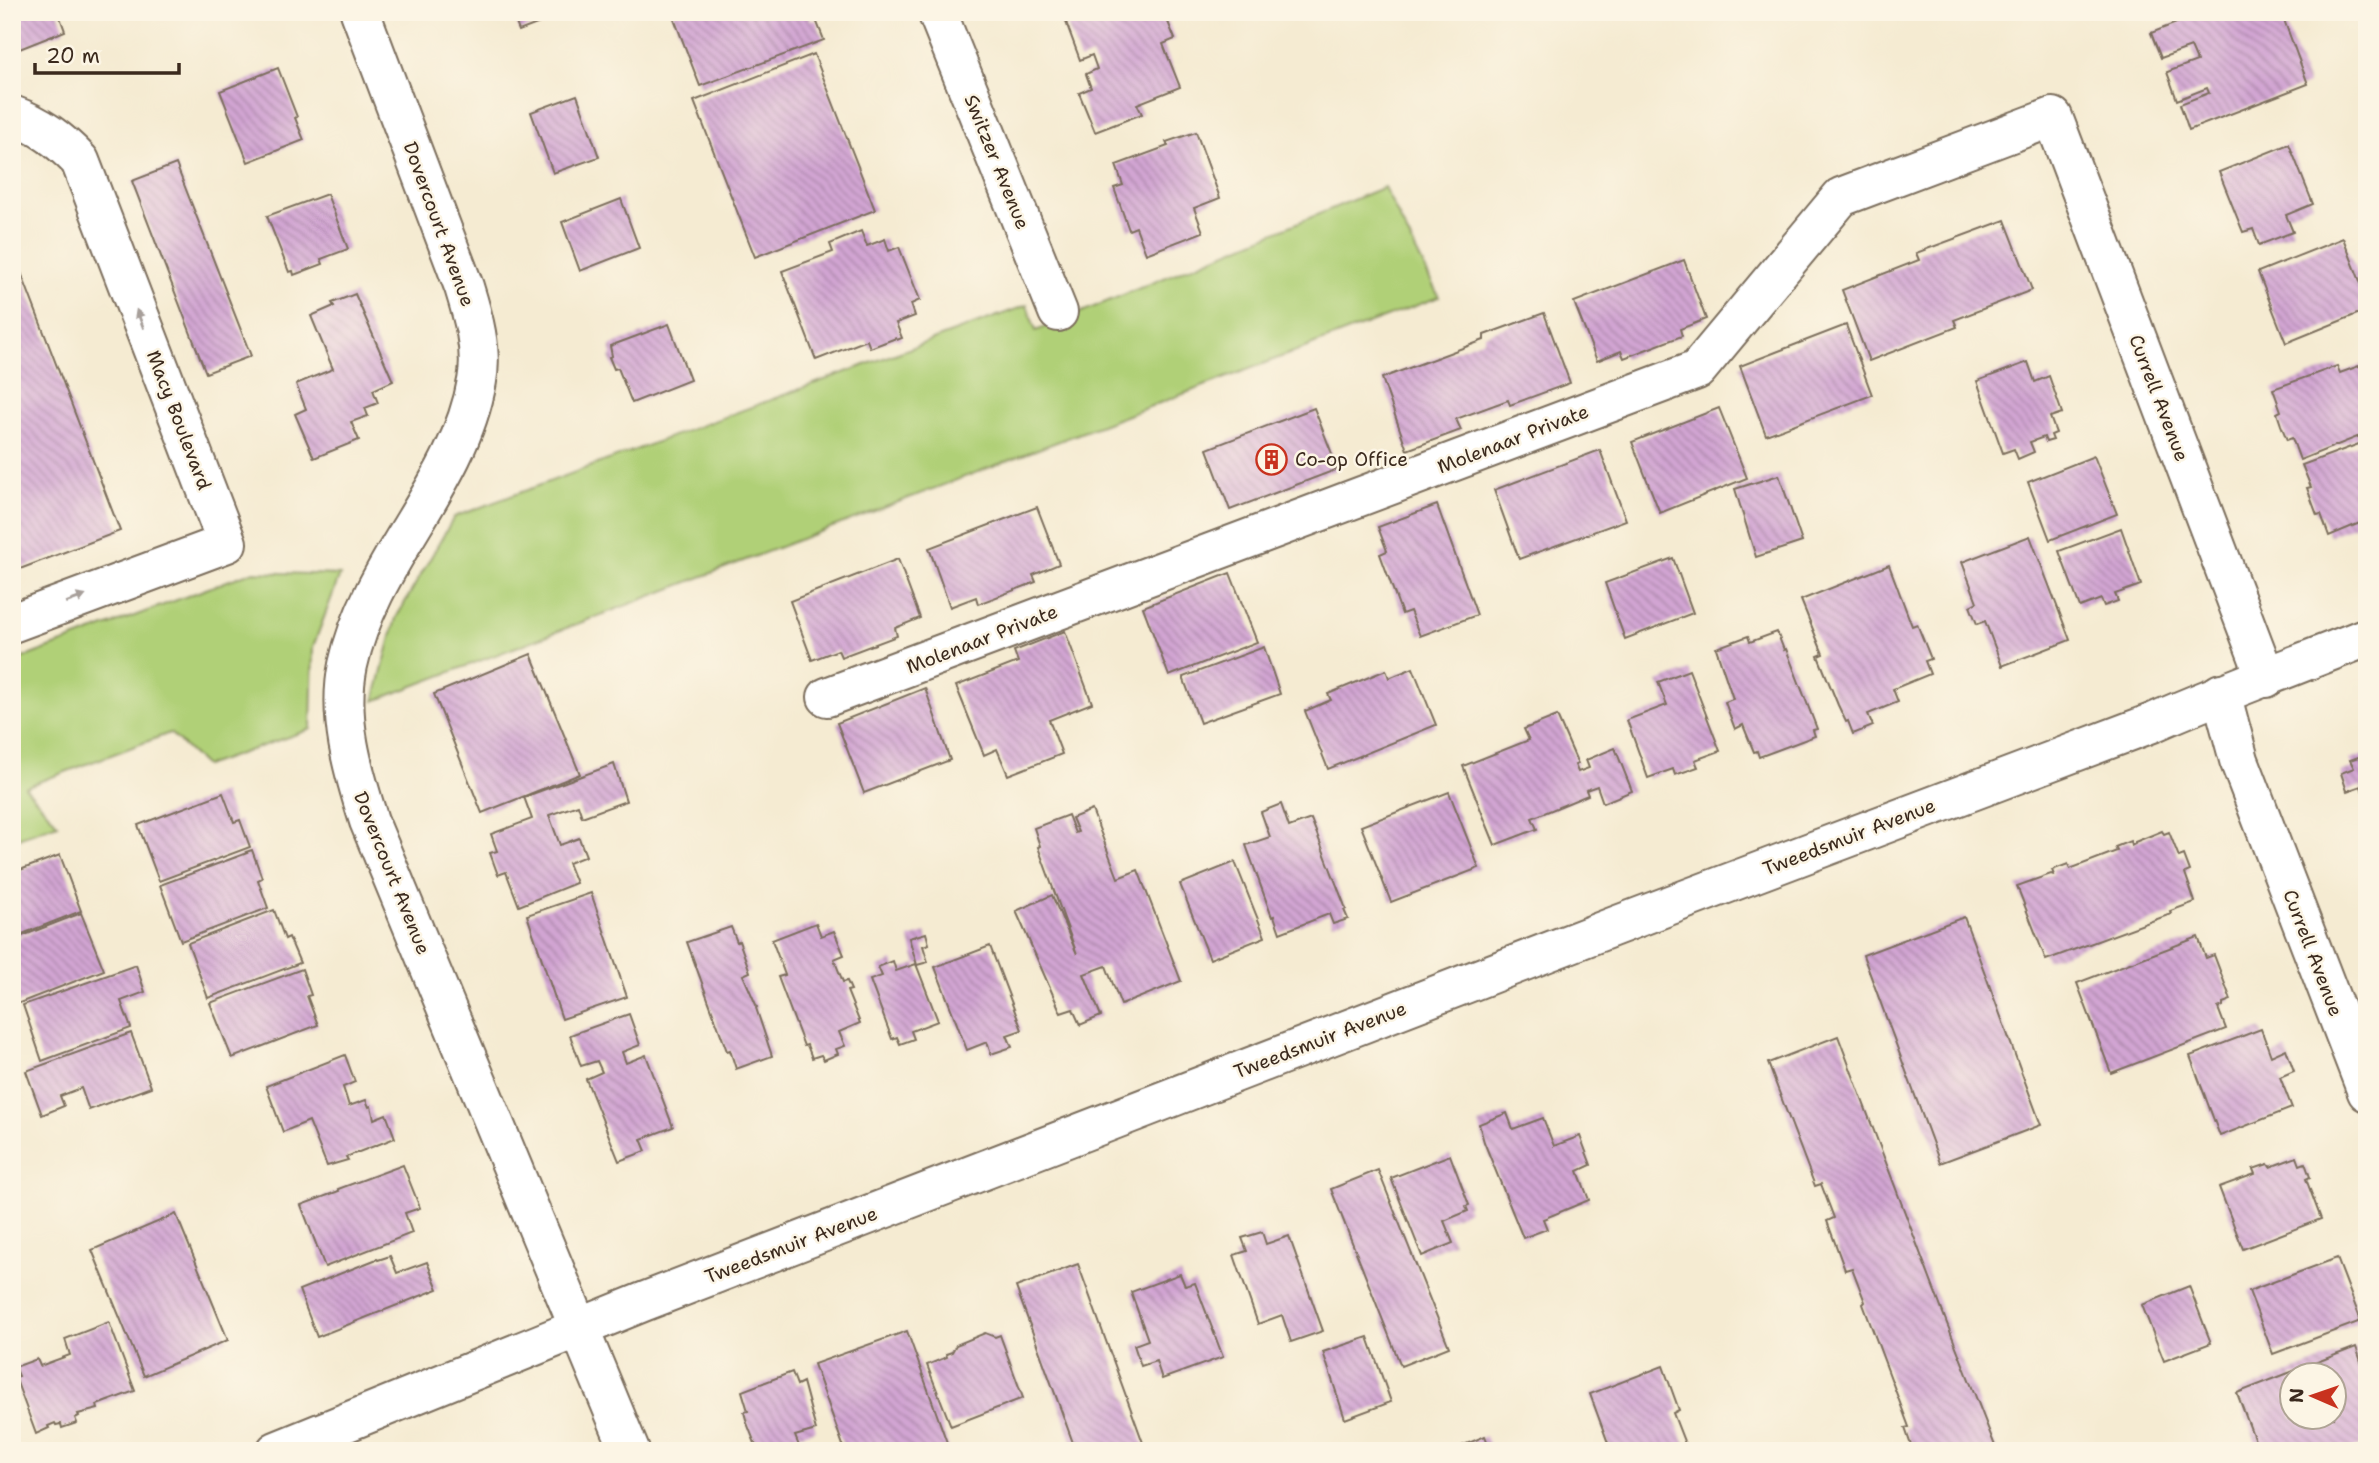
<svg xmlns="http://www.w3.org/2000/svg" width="2379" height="1463" font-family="'Shantell Sans',sans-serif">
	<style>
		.grass { fill: #b0d077; stroke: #767d4a; stroke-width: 2 }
		.building { fill: url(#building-back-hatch); fill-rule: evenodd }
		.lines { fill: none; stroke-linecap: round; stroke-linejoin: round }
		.minor-casing { stroke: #7c6e5d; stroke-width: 42 }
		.minor { stroke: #fff; stroke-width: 38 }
		.oneway { fill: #a79f9a }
		.labels { text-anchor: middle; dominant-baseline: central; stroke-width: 5; stroke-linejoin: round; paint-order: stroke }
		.street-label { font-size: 19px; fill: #3b2a1e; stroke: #fcf5e5 }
		.poi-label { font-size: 19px; fill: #3b2a1e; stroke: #fcf5e5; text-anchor: start }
	</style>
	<defs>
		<pattern id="building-back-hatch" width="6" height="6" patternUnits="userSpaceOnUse" patternTransform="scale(1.75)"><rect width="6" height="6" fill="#d2a5d3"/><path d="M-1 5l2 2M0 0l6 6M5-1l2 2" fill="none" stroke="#ac87ab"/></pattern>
	</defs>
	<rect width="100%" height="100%" fill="#fcf5e5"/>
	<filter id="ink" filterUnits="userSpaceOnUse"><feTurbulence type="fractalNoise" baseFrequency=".0143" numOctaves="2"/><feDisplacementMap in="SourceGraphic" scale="14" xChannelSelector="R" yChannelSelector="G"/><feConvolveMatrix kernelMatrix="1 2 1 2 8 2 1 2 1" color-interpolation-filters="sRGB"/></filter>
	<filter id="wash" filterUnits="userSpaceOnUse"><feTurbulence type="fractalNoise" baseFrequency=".00686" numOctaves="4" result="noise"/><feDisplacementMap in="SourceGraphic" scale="28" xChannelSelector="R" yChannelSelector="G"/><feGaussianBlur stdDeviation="1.57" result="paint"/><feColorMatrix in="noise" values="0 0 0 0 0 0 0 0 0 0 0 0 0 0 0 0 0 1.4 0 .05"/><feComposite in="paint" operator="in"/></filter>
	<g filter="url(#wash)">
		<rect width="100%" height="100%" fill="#f5ebd2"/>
		<g class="grass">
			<polygon points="1384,187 1439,297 374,701 396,618 454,517 1027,305 1036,331"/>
			<polygon points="251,572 340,575 313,647 311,729 205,766 170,733 25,787 58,824 12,840 12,662"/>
		</g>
		<g id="blocks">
			<g class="building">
				<polygon points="12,12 58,12 65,31 12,52"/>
				<polygon points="512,12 568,12 519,31"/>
				<polygon points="675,12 807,12 811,21 816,20 824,40 700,86 672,13"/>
				<polygon points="1092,12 1164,12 1175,39 1163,44 1180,87 1137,104 1142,114 1095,132 1079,93 1091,88 1086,74 1097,69 1092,55 1080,60 1066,22"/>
				<polygon points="2204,12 2281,12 2308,84 2189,130 2180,104 2209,93 2207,88 2177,100 2167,72 2197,61 2191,47 2161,58 2151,33"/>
				<polygon points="814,54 875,210 755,257 694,101"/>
				<polygon points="278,68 297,117 295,118 304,140 248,162 220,91"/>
				<polygon points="577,95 599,157 553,173 531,112"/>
				<polygon points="1196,132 1220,198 1194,208 1203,232 1146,254 1136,227 1129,230 1114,188 1123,185 1116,165 1168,146 1166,142"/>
				<polygon points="2289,144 2313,204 2286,215 2293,232 2259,245 2253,229 2243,232 2219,172"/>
				<polygon points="176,164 251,356 206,373 132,181"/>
				<polygon points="327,194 348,249 321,259 323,264 294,275 293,271 289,272 267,216"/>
				<polygon points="621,199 639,248 580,271 562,222"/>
				<polygon points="2005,220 2032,290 1954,320 1957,327 1869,361 1842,290 1919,260 1916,253"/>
				<polygon points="861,231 867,246 885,239 889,251 899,247 920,300 911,304 915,316 896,323 902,338 897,340 896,338 870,348 867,340 816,360 782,271 833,252 830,244"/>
				<polygon points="2343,238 2367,299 2367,310 2286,343 2258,272"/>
				<polygon points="12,249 120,531 12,572"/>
				<polygon points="1684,260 1706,319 1680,329 1682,336 1650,348 1624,358 1621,351 1597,361 1574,302"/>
				<polygon points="355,294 393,381 373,390 378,403 365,408 368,416 351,422 359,440 314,458 295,414 306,409 296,384 333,369 311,316 334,306 332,303"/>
				<polygon points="1544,313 1570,383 1510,405 1508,400 1456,419 1461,430 1407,450 1382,378 1484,340 1484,335"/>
				<polygon points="669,324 690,380 632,403 618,368 614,369 609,357 612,356 610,346"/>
				<polygon points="1846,325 1872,395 1766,435 1740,366"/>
				<polygon points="2028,362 2035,382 2049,376 2062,413 2050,417 2056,433 2051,435 2053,440 2046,442 2044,437 2030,442 2034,452 2018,459 2014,449 2003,453 1977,381"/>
				<polygon points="2367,363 2367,425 2362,427 2365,434 2300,460 2292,438 2287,440 2281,425 2277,413 2281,411 2273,389 2337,366 2340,373"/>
				<polygon points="1314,408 1338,469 1230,510 1207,449"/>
				<polygon points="1719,408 1747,478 1660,513 1632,442"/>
				<polygon points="2367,441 2367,520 2329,536 2321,514 2317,515 2307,488 2311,487 2302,465"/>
				<polygon points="1600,450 1626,520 1519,559 1494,490"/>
				<polygon points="2094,456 2117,514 2050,540 2028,482"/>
				<polygon points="1779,475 1802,542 1756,557 1735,489"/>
				<polygon points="1437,505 1477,615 1420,636 1410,611 1402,614 1380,554 1387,551 1378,527"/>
				<polygon points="1037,507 1059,564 1033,575 1036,582 978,604 976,597 950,607 929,548"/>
				<polygon points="2121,528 2141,585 2115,594 2118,601 2104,606 2101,599 2080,607 2059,551"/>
				<polygon points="2030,536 2070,640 2002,666 1985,621 1977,624 1970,606 1977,602 1962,562"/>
				<polygon points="1673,558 1693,613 1625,639 1605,583"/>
				<polygon points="898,559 920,618 895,628 897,636 841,657 838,650 812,660 790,601"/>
				<polygon points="1889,565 1912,626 1917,624 1931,659 1925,661 1930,674 1893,689 1898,702 1868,714 1873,726 1853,734 1848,721 1846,722 1838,705 1818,656 1823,654 1801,600"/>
				<polygon points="1230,573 1257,642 1169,676 1143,607"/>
				<polygon points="1065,631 1092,703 1049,720 1062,754 1008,775 997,749 984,755 956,686 1018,662 1014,651"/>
				<polygon points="1777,632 1784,650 1786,649 1817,729 1813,730 1815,736 1759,757 1757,751 1754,752 1743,725 1735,729 1725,702 1733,699 1716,648 1748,636 1750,642"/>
				<polygon points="1264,647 1280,694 1200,723 1183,677"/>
				<polygon points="531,654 580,774 482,813 434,694"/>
				<polygon points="1413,668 1436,725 1328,769 1305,711 1331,700 1328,694 1386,670 1389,678"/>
				<polygon points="1689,670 1720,751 1695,760 1698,767 1675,775 1673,769 1648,778 1627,720 1667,705 1658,682"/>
				<polygon points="925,688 950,760 864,793 837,723"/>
				<polygon points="1557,716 1578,764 1575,765 1578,772 1589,768 1586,760 1615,748 1632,791 1603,803 1597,786 1586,790 1588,795 1532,818 1537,829 1495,845 1463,766 1529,740 1524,729"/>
				<polygon points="2367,754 2367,800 2366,801 2361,786 2347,791 2341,773 2354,768 2350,760"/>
				<polygon points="614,764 626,801 582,817 578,805 549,815 560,845 579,838 586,856 568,863 576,883 519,906 506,872 498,875 490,853 497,851 491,834 532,819 524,797"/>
				<polygon points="1449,792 1479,868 1391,902 1361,826"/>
				<polygon points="223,793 234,822 240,820 250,847 159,881 138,825"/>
				<polygon points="1281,804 1289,827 1311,819 1346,909 1344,910 1348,919 1333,924 1329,914 1280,933 1274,916 1272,917 1246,845 1270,837 1261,812"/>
				<polygon points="1092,810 1118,878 1138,870 1181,981 1121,1005 1106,966 1084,974 1101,1016 1080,1025 1073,1009 1061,1013 1016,911 1052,895 1077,954 1038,847 1040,846 1034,828 1068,815 1075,833 1078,832 1072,818"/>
				<polygon points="2162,831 2164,834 2169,832 2179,857 2184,855 2190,871 2185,873 2195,902 2170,911 2171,914 2046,960 2017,886 2051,874 2054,875 2052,870 2068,864 2070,869 2117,851 2115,847 2130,841 2131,846 2135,844 2135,842"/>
				<polygon points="252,850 262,878 258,880 268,908 181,941 160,885 247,853 246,852"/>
				<polygon points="60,855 81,911 12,938 12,873"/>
				<polygon points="1235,862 1265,937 1210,959 1180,884"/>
				<polygon points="591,893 627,997 562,1019 527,915"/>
				<polygon points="274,910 285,939 289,937 300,963 208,998 188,943"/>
				<polygon points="81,913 104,970 17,1004 12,991 12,940"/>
				<polygon points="1964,917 2041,1125 1940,1163 1863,955"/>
				<polygon points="816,923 821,936 834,931 844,955 834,959 843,982 847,981 851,990 847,991 860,1023 839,1032 845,1046 836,1049 838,1054 824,1060 821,1055 812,1058 807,1045 804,1046 778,977 785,975 772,940"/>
				<polygon points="731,927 737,942 739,941 750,972 743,975 757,1007 756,1008 772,1056 736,1069 730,1050 727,1051 687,942"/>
				<polygon points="926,933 929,944 923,946 928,962 917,965 909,938"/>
				<polygon points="2198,937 2206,958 2214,955 2231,1000 2223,1003 2223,1006 2218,1008 2226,1029 2111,1073 2077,983"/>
				<polygon points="990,946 1022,1030 1007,1035 1012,1047 991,1054 987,1042 967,1050 935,967"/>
				<polygon points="893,961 896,971 916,964 938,1021 911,1031 914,1039 900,1044 897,1037 892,1039 870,980 882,976 878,967"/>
				<polygon points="136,965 145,992 121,1001 131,1028 42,1061 23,1005"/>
				<polygon points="302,969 311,995 307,996 318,1025 232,1058 210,1003"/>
				<polygon points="629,1014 640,1045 622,1052 626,1063 646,1055 673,1127 641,1139 646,1151 619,1161 586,1079 602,1072 597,1061 581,1066 570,1035"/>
				<polygon points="2261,1029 2271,1056 2286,1049 2294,1071 2280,1077 2292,1108 2220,1136 2190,1056"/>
				<polygon points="131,1033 151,1087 89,1110 81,1088 60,1096 64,1106 42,1115 26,1071"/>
				<polygon points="1838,1036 1946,1321 1997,1451 1913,1451 1905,1428 1909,1427 1863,1304 1865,1302 1852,1268 1845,1270 1827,1221 1834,1218 1821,1184 1815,1186 1768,1063"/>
				<polygon points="345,1055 355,1082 343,1087 349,1106 366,1100 369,1107 371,1106 374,1119 386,1114 395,1138 346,1157 348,1160 327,1166 309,1121 283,1132 266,1086"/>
				<polygon points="1507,1113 1513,1129 1543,1118 1554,1146 1580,1136 1591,1165 1578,1171 1589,1200 1543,1219 1547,1229 1523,1238 1484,1142 1479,1124"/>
				<polygon points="1450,1155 1469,1205 1466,1206 1468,1211 1444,1221 1453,1243 1422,1256 1391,1178"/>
				<polygon points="2297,1157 2300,1165 2305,1163 2310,1177 2306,1179 2321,1219 2243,1249 2219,1187 2255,1174 2253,1169 2268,1164 2270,1167"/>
				<polygon points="403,1165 420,1208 405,1213 412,1233 325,1267 301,1205 339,1191 338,1189"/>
				<polygon points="1378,1170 1449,1347 1401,1366 1331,1189"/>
				<polygon points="176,1214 228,1340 144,1376 92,1250"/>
				<polygon points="1262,1232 1266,1244 1289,1236 1323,1331 1291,1342 1282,1315 1258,1324 1234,1255 1247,1251 1242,1238"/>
				<polygon points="390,1256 397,1273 427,1262 438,1289 317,1337 299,1290 377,1259 378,1260"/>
				<polygon points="2337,1258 2361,1321 2273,1354 2249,1291"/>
				<polygon points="1078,1264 1146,1451 1076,1451 1016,1287"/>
				<polygon points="1180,1274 1185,1286 1195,1283 1223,1357 1162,1379 1156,1361 1141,1366 1134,1345 1148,1340 1131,1292"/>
				<polygon points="2189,1286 2211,1343 2164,1361 2142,1305"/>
				<polygon points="109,1322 135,1391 97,1405 98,1409 78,1414 79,1416 75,1418 77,1423 62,1428 61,1424 56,1425 55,1423 48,1426 49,1428 36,1434 15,1377 19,1376 15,1367 37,1359 40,1366 70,1355 65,1339"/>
				<polygon points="907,1331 950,1451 845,1451 814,1364"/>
				<polygon points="985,1333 995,1337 1000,1335 1023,1398 951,1426 927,1365 947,1357 946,1354 952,1352 956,1345"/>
				<polygon points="1368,1337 1391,1402 1345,1419 1323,1352"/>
				<path d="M2356,1347L2363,1367L2367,1366V1443L2348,1451H2259L2237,1393ZM2292,1376H2334V1418H2292Z"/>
				<polygon points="1663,1366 1679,1410 1673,1413 1687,1449 1696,1445 1698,1451 1611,1451 1590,1394"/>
				<polygon points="792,1372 797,1385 803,1382 816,1430 795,1436 801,1451 765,1451 764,1449 758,1451 747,1423 744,1412 748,1411 742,1391"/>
				<polygon points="1485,1436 1491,1451 1450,1451"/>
			</g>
		</g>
	</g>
	<g filter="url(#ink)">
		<use href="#blocks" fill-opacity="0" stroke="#7c6e5d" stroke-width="2"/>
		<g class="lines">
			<defs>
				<g id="minor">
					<path d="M360,12L464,287C473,316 483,350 477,381C459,485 370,561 348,665C337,717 353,771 369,821L630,1451"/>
					<polyline points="937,12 1058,312"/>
					<path d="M12,115C40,125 60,140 80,161L227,543L12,623"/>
					<polyline points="2221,693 2239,760 2367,1092"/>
					<polyline points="827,697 1697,370 1841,197 2053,117 2266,678"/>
					<path d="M276,1451L643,1302L1615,926L2152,723C2222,692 2295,666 2367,637"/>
				</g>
			</defs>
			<use href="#minor" class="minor-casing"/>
			<use href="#minor" class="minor"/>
		</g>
		<defs><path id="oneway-solid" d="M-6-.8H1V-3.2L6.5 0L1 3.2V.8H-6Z" transform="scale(1.75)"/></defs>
		<g class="oneway">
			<use href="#oneway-solid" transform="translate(140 319) rotate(-111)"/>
			<use href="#oneway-solid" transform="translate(76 599) rotate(-20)"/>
		</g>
	</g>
	<defs>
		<symbol id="building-ring" viewBox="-11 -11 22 22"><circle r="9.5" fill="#fcf5e5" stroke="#c8321e" stroke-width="1.5"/><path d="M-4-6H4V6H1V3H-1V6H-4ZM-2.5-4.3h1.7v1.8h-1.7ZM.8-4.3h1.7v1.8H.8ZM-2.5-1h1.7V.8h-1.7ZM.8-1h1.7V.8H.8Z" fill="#c8321e"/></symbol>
	</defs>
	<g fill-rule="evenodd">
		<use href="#building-ring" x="1254" y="442" width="35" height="35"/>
	</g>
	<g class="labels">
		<g class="street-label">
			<text transform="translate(997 162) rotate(68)">Switzer Avenue</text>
			<text transform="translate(439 224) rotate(70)">Dovercourt Avenue</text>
			<text transform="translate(2159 398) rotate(69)">Currell Avenue</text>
			<text transform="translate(179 420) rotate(69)">Macy Boulevard</text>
			<text transform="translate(1513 439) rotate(-21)">Molenaar Private</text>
			<text transform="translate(982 639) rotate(-21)">Molenaar Private</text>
			<text transform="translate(1849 837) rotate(-21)">Tweedsmuir Avenue</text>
			<text transform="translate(392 873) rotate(68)">Dovercourt Avenue</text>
			<text transform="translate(2313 953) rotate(69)">Currell Avenue</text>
			<text transform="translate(1320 1040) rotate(-21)">Tweedsmuir Avenue</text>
			<text transform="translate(791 1245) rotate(-21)">Tweedsmuir Avenue</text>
		</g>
		<g class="poi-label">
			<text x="1295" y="459">Co-op Office</text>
		</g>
	</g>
	<rect width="2379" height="1463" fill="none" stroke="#fcf5e5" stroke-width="42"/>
	<g transform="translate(2313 1396) rotate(272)"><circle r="33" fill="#fcf5e5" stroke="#afa495" stroke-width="2"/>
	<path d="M0-5L12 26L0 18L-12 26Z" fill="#c8321e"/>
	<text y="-10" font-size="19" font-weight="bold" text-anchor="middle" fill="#3b2a1e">N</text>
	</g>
	<path d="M35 63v10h144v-10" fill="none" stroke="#3b2a1e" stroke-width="3.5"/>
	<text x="46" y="63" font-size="21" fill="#3b2a1e" stroke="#fcf5e5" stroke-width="5" paint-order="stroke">20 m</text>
</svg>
